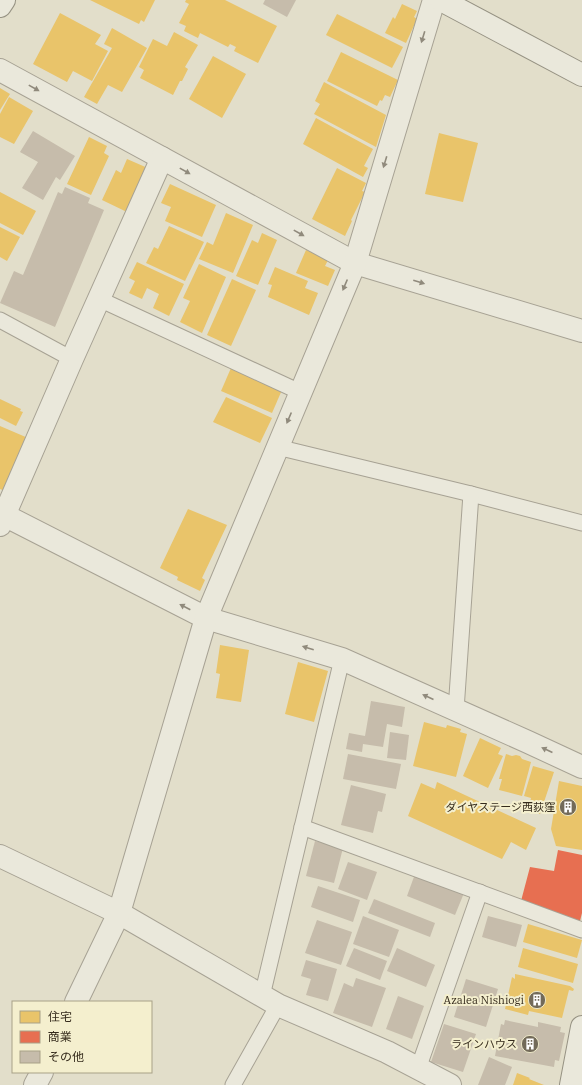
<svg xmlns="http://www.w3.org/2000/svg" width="582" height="1085" font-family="'IBM Plex Serif','Noto Sans JP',serif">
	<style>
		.homes { fill: #e9c46a }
		.shops { fill: #e76f51 }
		.building { fill: #c6bcab }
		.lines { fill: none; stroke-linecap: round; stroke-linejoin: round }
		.lane-casing { stroke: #a7a294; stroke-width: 17 }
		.street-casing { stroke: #a7a294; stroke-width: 24 }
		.secondary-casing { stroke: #969283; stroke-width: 24 }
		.lane { stroke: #eae8db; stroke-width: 15 }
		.street { stroke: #eae8db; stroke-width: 22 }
		.secondary { stroke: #eae8db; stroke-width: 22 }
		.oneway { fill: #908a7c }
		.labels { text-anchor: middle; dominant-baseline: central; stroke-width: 4; stroke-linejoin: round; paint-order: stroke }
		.poi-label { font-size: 11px; fill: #352b1c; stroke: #f4efce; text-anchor: end }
	</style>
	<rect width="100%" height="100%" fill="#e2deca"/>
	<g class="homes">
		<polygon points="90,0 155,0 144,22 141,20 139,24"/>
		<polygon points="186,0 225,0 277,26 258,63 234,51 236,47 230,44 228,47 200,33 198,38 184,31 186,26 179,23 189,4 185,2"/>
		<polygon points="402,4 417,11 414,17 417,19 406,43 385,33 393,17 395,19"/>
		<polygon points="60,13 101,35 95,44 108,51 92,81 73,71 67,82 33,64"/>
		<polygon points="337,14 403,47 392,68 326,35"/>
		<polygon points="112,28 147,48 122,92 108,85 97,104 84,97 112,48 104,44"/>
		<polygon points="174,32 198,45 185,67 188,69 182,81 180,81 173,95 140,78 144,70 139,67 153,39 167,46"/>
		<polygon points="341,52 398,80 390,97 385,95 382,101 380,100 377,106 327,81"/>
		<polygon points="213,56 246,74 222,118 189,99"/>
		<polygon points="324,82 386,115 376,147 314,114 320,104 315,101"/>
		<polygon points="0,88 10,94 0,110"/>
		<polygon points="9,97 33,111 14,144 0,137 0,114"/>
		<polygon points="316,118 373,149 364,166 368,168 363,177 303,144"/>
		<polygon points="439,133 478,143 463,202 425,194"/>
		<polygon points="89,137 107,146 104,153 109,156 91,195 67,184"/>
		<polygon points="127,159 150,169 129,213 102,200 116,170 121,173"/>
		<polygon points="337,168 366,183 362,191 365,192 351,220 352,221 345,236 312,219"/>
		<polygon points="170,184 216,205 202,237 165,221 171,207 161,203"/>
		<polygon points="0,192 36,211 23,235 0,223"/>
		<polygon points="226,213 253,225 233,273 199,259 207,242 213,245"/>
		<polygon points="169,226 204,242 185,281 146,263 154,247 158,249"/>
		<polygon points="0,227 20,237 7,261 0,257"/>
		<polygon points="262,233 277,240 258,285 236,276 252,240 258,243"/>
		<polygon points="306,250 328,260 325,266 335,270 328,286 296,273"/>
		<polygon points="137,262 184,284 169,316 153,308 159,294 147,288 142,299 129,293 135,281 129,278"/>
		<polygon points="199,264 226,277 202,333 180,322 190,301 183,298"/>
		<polygon points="275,267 308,281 305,288 318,293 309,315 268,297 272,285 268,284"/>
		<polygon points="232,279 256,290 231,346 207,335"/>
		<polygon points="231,368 282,390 272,413 221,391"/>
		<polygon points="226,397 272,418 260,443 213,422"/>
		<polygon points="0,399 21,409 20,411 23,412 16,426 0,418"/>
		<polygon points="0,426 28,438 5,491 0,489"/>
		<polygon points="188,509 227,525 202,578 205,580 200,591 177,580 178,577 160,568"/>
		<polygon points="220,645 249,650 241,702 216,698 220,674 216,673"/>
		<polygon points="298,662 328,671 314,722 285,714"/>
		<polygon points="424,722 446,728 447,725 461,729 460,732 467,734 456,777 413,766"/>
		<polygon points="480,738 501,748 498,754 503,756 488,788 463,776"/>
		<polygon points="506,754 512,756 516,755 520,756 522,759 531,762 522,796 499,790 502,779 499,779"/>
		<polygon points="533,766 554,772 540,814 528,810 531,798 524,796"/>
		<polygon points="559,781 582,786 582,850 556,846 551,829"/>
		<polygon points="437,782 536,828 526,850 511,842 502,859 408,816 421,783 435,789"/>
		<polygon points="528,924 582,940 577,958 523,942"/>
		<polygon points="523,948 578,964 573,983 518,967"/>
		<polygon points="515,974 570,986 574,989 573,991 569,990 562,1018 529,1011 528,1015 505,1009 512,977 515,979"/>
		<polygon points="517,1073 530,1078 529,1079 544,1085 513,1085"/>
	</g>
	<polygon class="shops" points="558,850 582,855 582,913 580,921 521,901 530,867 554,871"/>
	<g class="building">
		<polygon points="265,0 296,0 287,17 263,4"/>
		<polygon points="33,131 75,156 60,180 56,177 43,200 22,188 38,162 20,152"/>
		<polygon points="65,187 90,198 88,203 104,210 55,327 0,303 14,271 23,275 58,192 62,194"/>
		<polygon points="371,701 405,707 402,727 387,724 383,747 363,744 362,752 346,749 349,733 365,736"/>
		<polygon points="390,732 409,735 406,760 387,758"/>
		<polygon points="348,754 401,764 396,789 343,779"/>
		<polygon points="351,785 386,794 382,812 378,811 373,833 341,825"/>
		<polygon points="315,841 343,848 334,883 306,876"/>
		<polygon points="348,862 377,872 367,900 338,889"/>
		<polygon points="415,874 464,893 455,915 407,896"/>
		<polygon points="318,886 360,900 353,922 311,907"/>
		<polygon points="374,899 435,923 430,937 368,913"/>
		<polygon points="363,916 399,930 389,957 353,944"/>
		<polygon points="488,916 522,925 516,947 482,937"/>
		<polygon points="317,920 352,932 341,965 305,953"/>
		<polygon points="354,948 387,961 380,980 346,966"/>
		<polygon points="397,948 435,965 426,987 387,971"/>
		<polygon points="306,960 337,969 328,1001 306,995 311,979 301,976"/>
		<polygon points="356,978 386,988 372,1027 333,1013 344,983 353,987"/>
		<polygon points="466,979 498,989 486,1027 454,1017"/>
		<polygon points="398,996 424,1006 412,1039 386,1029"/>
		<polygon points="505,1020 538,1027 538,1022 561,1027 560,1032 565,1033 559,1061 555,1060 554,1067 495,1056 501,1024 504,1025"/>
		<polygon points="444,1024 476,1034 463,1072 431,1062"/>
		<polygon points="489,1057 512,1067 505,1085 478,1085"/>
	</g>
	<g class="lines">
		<defs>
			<g id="lane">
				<polyline points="99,299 300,392"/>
				<polyline points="0,320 72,359"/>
				<polyline points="277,447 471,494 582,523"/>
				<polyline points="456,710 471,494"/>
				<polyline points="302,827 582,930"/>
				<polyline points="262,996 342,659"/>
				<polyline points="418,1069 480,892"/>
				<polyline points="233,1085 278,1005"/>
			</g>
			<g id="street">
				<polyline points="0,70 355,263 582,331"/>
				<polyline points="0,513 206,618 342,659 528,742 582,767"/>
				<polyline points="0,525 72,359 162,158"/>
				<polyline points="0,856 119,913 278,1005 387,1052 450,1085"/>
				<polyline points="76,1002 119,913 206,618 355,263 434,0"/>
				<polyline points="35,1085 42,1072"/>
			</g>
			<g id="secondary">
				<polyline points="441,0 582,75"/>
				<polyline points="0,6 4,0"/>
				<polyline points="571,1085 582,1027"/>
			</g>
		</defs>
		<use href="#lane" class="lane-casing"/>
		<use href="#street" class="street-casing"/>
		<use href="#secondary" class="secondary-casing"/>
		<use href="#lane" class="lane"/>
		<use href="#street" class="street"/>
		<use href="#secondary" class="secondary"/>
	</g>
	<defs><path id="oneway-solid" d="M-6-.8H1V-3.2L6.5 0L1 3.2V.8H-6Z"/></defs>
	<g class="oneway">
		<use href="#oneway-solid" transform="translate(423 37) rotate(107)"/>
		<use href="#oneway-solid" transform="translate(34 88) rotate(29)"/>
		<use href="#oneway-solid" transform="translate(385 162) rotate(107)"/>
		<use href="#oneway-solid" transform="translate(185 171) rotate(29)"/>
		<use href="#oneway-solid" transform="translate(299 233) rotate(29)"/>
		<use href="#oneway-solid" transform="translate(419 282) rotate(17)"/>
		<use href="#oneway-solid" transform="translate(345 285) rotate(113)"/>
		<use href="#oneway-solid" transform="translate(289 418) rotate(113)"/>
		<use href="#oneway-solid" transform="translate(185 607) rotate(-153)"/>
		<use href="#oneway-solid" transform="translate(308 648) rotate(-163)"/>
		<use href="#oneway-solid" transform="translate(428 697) rotate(-156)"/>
		<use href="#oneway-solid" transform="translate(547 750) rotate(-155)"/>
	</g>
	<defs>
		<symbol id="building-disc" viewBox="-11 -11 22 22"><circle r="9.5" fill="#726a59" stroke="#f4efce"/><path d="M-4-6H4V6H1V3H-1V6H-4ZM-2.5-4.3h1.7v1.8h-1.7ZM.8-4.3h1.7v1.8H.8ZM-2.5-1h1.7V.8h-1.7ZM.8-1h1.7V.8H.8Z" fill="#fff"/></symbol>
	</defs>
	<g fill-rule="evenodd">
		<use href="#building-disc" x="558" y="797" width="20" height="20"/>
		<use href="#building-disc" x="527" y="990" width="20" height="20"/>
		<use href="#building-disc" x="520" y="1034" width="20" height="20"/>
	</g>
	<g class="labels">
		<g class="poi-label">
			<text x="555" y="807">ダイヤステージ西荻窪</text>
			<text x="524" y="1000">Azalea Nishiogi</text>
			<text x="517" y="1044">ラインハウス</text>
		</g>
	</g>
	<rect x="12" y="1001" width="140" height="72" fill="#f4efce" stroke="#a8a187"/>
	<rect x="20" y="1011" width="20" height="12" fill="#e9c46a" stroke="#a8a187"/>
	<text x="48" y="1021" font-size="12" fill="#352b1c">住宅</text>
	<rect x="20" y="1031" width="20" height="12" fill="#e76f51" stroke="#a8a187"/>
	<text x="48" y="1041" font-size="12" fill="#352b1c">商業</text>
	<rect x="20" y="1051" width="20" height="12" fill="#c6bcab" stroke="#a8a187"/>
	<text x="48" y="1061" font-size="12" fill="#352b1c">その他</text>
</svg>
